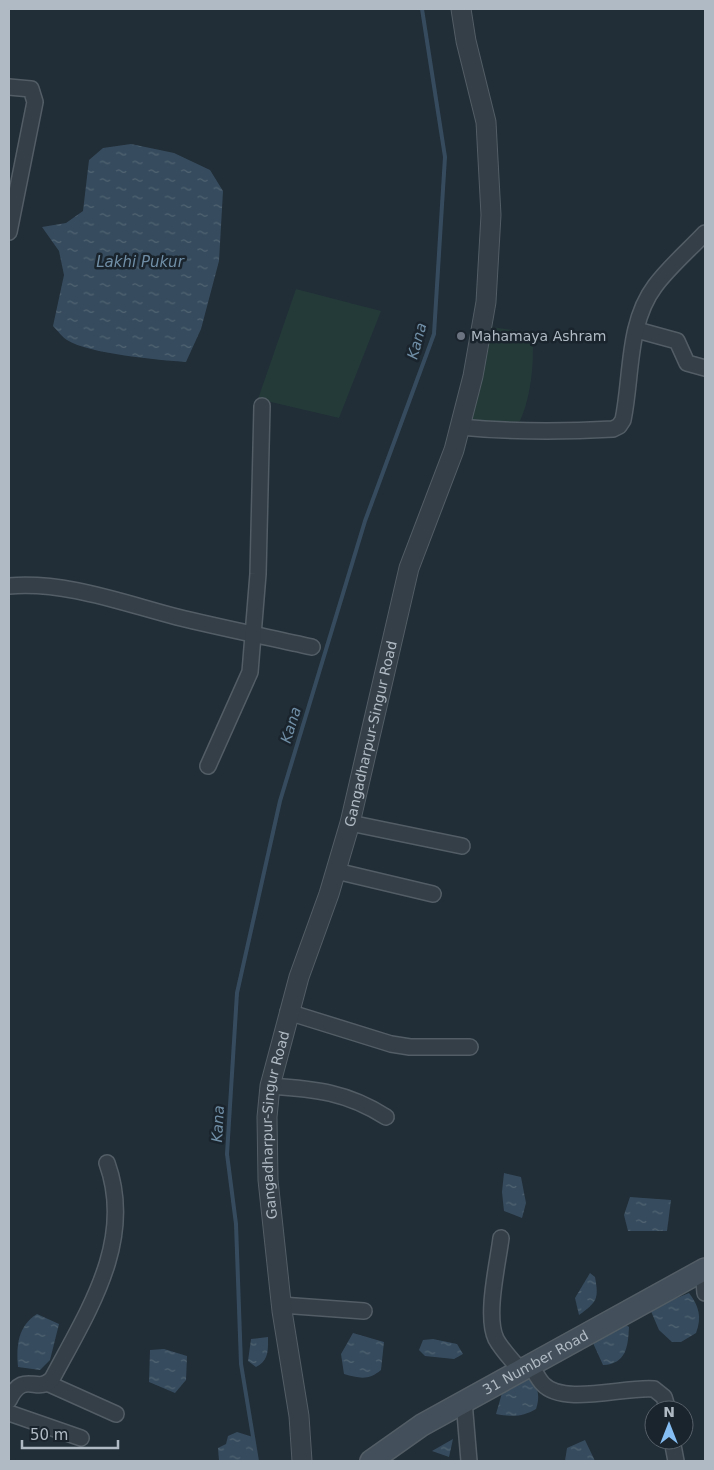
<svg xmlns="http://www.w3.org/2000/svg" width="714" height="1470" font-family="'DejaVu Sans',sans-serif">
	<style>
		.green { fill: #243a39 }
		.water { fill: url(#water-ripples) }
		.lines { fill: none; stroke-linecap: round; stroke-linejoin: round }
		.stream { stroke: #364c5e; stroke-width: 4 }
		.minor-casing { stroke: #525d65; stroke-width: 18 }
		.tertiary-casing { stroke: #525d65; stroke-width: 21 }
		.secondary-casing { stroke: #525d65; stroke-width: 24 }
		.minor { stroke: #353f47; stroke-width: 15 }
		.tertiary { stroke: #353f47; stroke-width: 19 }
		.secondary { stroke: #434f5a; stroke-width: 21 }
		.worship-dot { fill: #6b7280; stroke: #1a242c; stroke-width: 2 }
		.labels { text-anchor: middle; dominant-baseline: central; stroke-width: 5; stroke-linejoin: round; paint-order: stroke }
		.poi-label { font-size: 14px; fill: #afbac4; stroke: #1a242c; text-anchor: start }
		.street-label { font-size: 14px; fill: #afbac4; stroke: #1a242c }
		.water-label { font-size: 15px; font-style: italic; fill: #708fa7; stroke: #1a242c }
	</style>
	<defs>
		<pattern id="water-ripples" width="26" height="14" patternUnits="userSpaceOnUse" patternTransform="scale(1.25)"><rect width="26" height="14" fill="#364c5e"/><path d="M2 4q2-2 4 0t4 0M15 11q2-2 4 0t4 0" fill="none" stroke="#516473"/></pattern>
	</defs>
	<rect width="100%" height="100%" fill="#212d37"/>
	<g class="green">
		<polygon points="296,289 381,311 339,418 258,399"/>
		<path d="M486,326L532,333C535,360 531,397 520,421L489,427L465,423Z"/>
	</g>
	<g class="water">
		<path d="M131,144L174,153L210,170L223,191L219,261L201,329L186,362C159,360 89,354 67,340C62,337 58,331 53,326L64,275L59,251L42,227L66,223L83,211L89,160L103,148Z"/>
		<polygon points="504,1173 521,1177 526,1203 522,1218 504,1211 502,1192"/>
		<polygon points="630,1197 671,1200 667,1231 628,1231 624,1215"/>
		<path d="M590,1273L595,1277C599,1299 597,1302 579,1315L575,1298Z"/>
		<path d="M689,1293C699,1306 702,1317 696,1333L681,1342H672L659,1330L650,1309Z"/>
		<path d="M37,1314L59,1324L50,1360L40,1370L18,1367C16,1345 18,1326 37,1314Z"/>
		<path d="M621,1322L629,1327C628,1347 626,1364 603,1365L593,1343Z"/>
		<path d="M353,1333L384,1342L381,1370C368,1381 359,1378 344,1374L341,1354Z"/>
		<path d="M268,1337C268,1350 269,1361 256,1367L248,1361L251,1339Z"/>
		<polygon points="433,1339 457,1344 463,1354 454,1359 425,1356 419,1350 423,1340"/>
		<polygon points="164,1349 187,1356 186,1380 175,1393 149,1382 150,1350"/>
		<path d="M528,1374C537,1385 541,1394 536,1409C522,1417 513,1417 496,1414L502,1393Z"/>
		<polygon points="237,1432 253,1437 256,1461 219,1461 218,1448 226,1444 228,1436"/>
		<polygon points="453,1439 449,1457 432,1451"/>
		<polygon points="585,1440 595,1461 565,1461 567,1448"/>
	</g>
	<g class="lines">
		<polyline class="stream" points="257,1461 241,1364 236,1224 227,1154 237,993 280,801 365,521 434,334 445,157 422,9"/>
		<defs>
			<g id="minor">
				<polyline points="9,87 31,89 35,102 9,232"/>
				<polyline points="637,330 677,341 687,363 705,368"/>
				<path d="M460,427C511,432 562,432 613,429L619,426L623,420C632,377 627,323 655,286C669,267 689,250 705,233"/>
				<path d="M9,586C65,581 123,603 177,617C222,628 267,637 312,647"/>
				<polyline points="208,766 250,672 258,574 262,406"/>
				<polyline points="350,823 462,846"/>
				<polyline points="336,871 433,894"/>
				<polyline points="288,1012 391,1044 410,1047 470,1047"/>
				<path d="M270,1086C315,1089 347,1092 386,1117"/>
				<path d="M501,1238C498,1263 485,1316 496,1339C502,1350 512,1360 520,1370"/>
				<polyline points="703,1270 705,1293"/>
				<polyline points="281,1305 364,1311"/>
				<path d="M530,1364C534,1370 538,1379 543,1384C563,1406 626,1386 654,1389L664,1397L668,1410"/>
				<polyline points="47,1383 116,1414"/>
				<path d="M9,1400C24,1369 37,1395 52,1379C88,1311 135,1241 107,1163"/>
				<polyline points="464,1401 469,1461"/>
				<polyline points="9,1413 81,1438"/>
				<polyline points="672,1440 676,1461"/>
			</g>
			<g id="tertiary">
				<path id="s1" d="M302,1461L299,1416L282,1311L268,1180L267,1117L270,1086L299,977L329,894L350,823L409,568L454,450L473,376L486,302L491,215L486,122L466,41L461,9"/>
			</g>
			<g id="secondary">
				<path id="s2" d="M371,1461L422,1425L705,1269"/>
			</g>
		</defs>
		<use href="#minor" class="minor-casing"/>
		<use href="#tertiary" class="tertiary-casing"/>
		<use href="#secondary" class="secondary-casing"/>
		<use href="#minor" class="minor"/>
		<use href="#tertiary" class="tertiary"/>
		<use href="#secondary" class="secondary"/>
	</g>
	<circle class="worship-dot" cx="461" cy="336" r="5"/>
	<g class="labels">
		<g class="poi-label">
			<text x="471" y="336">Mahamaya Ashram</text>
		</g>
		<g class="street-label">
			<text stroke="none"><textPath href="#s1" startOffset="744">Gangadharpur-Singur Road</textPath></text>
			<text stroke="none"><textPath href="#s1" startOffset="339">Gangadharpur-Singur Road</textPath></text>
			<text stroke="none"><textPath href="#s2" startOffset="192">31 Number Road</textPath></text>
		</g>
		<g class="water-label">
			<text x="140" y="262">Lakhi Pukur</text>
			<text transform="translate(417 341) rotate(-75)">Kana</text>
			<text transform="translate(291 725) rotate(-73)">Kana</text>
			<text transform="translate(218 1124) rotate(-87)">Kana</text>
		</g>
	</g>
	<rect width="714" height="1470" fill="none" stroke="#afbac4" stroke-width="20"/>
	<g transform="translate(669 1425)"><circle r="24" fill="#1a242c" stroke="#566069"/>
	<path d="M0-4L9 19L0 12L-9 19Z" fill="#85bef3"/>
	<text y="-8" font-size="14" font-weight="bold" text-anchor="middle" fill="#afbac4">N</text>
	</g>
	<path d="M22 1440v8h96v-8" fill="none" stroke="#afbac4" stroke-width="2.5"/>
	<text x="30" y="1440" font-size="15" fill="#afbac4" stroke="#1a242c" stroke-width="4" paint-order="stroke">50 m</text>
</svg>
